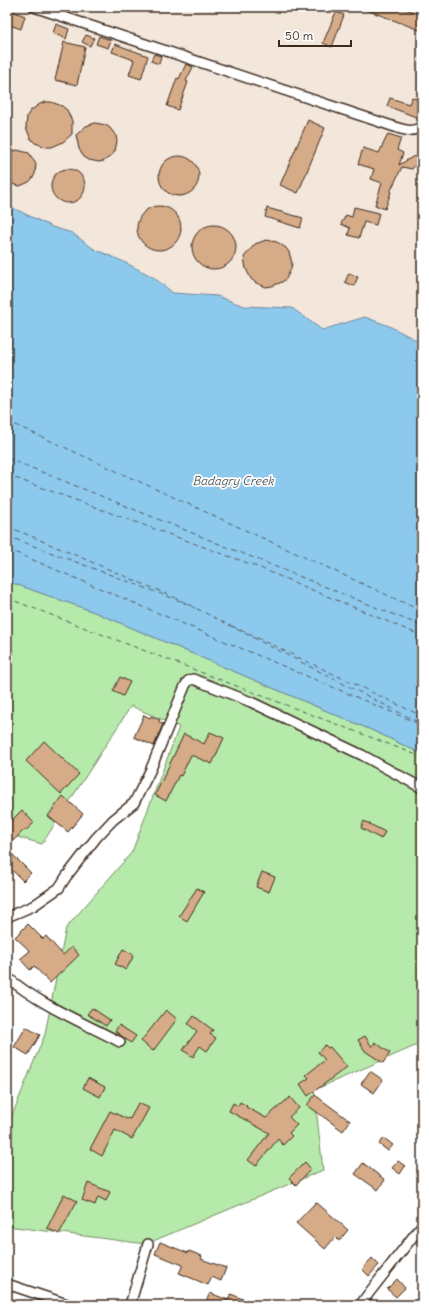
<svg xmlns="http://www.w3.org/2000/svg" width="429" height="1312" font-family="Delius,sans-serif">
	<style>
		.built { fill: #f3e6db }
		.green { fill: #b6eaab; stroke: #788a64 }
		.water { fill: #8dc9ed; stroke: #6c899a }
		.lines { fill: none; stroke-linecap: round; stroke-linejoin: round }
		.ferry { stroke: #545a5c; stroke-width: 1; stroke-dasharray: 5 4; stroke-linecap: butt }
		.building { fill: #d6ab88; stroke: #3b2a1e }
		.minor-casing { stroke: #3b2a1e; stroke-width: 12 }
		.minor { stroke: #fff; stroke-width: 9 }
		.labels { text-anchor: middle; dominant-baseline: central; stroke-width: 3.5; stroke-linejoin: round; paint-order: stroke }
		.water-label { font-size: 12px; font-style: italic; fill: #545a5c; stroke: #fff }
	</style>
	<rect width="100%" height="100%" fill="#fff"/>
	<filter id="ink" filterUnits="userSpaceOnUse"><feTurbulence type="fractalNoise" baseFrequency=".025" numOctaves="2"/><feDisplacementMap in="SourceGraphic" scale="8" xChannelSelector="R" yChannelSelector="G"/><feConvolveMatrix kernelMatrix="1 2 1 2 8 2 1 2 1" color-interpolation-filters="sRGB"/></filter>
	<g filter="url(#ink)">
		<polygon class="built" points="7,7 422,7 422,343 365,317 322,330 292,308 244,306 217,296 173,293 153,277 122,261 94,249 72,233 52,227 7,205"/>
		<polygon class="green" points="7,581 97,613 376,732 422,754 422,1043 314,1090 323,1170 146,1244 7,1226 7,1128 45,1034 66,928 132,852 179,727 131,706 42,844 7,834"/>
		<polygon class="water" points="7,205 52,227 72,233 94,249 122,261 153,277 173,293 217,296 244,306 292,308 322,330 365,317 389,326 422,343 422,754 376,732 97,613 7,581"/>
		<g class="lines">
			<g class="ferry">
				<polyline points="7,421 422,611"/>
				<polyline points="7,458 422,626"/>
				<polyline points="7,475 253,565 422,636"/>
				<polyline points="7,526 176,598 422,724"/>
				<polyline points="7,536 180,601 195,608"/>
				<polyline points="7,549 422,725"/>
				<polyline points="7,598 422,757"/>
				<polyline points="232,626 422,716"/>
			</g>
		</g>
		<g class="building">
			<polygon points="359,7 400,7 422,15 422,31"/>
			<polygon points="7,9 25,16 21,29 7,24"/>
			<polygon points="336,12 344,15 332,47 323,43"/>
			<polygon points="56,24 69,29 66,39 53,33"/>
			<polygon points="86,35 94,38 90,46 82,42"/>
			<polygon points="99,36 111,40 108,48 96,44"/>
			<polygon points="64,42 85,47 77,85 55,80"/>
			<polygon points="115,44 148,56 141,79 129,75 134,60 112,52"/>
			<polygon points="154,54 161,56 159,64 151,61"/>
			<polygon points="186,64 193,67 186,81 188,82 178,110 167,106 177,78 179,79"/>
			<polygon points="412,97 421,101 416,117 387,106 390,98 409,104"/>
			<polygon points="45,102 51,102 62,106 67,110 72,121 72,134 63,142 52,147 46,147 35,143 31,139 26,128 27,116 30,111 40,104"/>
			<polygon points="308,120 325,128 298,193 280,185"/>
			<polygon points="95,123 106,125 110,128 116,136 117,141 115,151 112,155 104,161 99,162 89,160 84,157 79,149 76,135 86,126"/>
			<polygon points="388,134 401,138 397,150 403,153 399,165 414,156 419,161 412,169 402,167 390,192 391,192 385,209 375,205 382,183 371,179 374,169 358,164 363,148 379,153"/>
			<polygon points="17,150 29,153 36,164 35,174 32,179 29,182 20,186 15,185 7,181 7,154"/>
			<circle cx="179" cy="176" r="20"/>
			<circle cx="68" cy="186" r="17"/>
			<circle cx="159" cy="228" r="22"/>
			<polygon points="354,207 379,213 376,225 364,222 359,238 348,235 350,228 341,224 346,215 352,217"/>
			<polygon points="267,208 303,218 300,228 265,217"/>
			<circle cx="214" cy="247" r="22"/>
			<polygon points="266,240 277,242 286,248 289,252 292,263 291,269 286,279 282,282 272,286 266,287 256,283 251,279 246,269 244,257 255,244"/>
			<polygon points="349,273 358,277 354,286 345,282"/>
			<polygon points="120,677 130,682 123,696 113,691"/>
			<polygon points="144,715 150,718 151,716 160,720 159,722 163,724 154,746 134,737"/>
			<polygon points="210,732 224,738 212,764 191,755 181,776 179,775 166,801 155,795 184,734 204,744"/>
			<polygon points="44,741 79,774 61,794 26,761"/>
			<polygon points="63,796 83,814 68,832 48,816"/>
			<polygon points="22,810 34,823 25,831 24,830 7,847 7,817 11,821"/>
			<polygon points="364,821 385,832 381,839 361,828"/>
			<polygon points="7,849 31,873 23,881 7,865"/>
			<polygon points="262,872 275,877 269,892 256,887"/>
			<polygon points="197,888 204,892 187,921 179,916"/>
			<polygon points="28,924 43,939 46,936 63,955 72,947 79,955 50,983 34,966 30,970 20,959 30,951 15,937"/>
			<polygon points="123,949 134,955 126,970 115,964"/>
			<polygon points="92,1008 110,1020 106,1026 87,1014"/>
			<polygon points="166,1010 177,1019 153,1051 141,1041"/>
			<polygon points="194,1016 213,1030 210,1034 216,1038 207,1051 200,1046 193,1057 183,1050 197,1031 188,1024"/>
			<polygon points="119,1025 136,1036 131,1043 115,1031"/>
			<polygon points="26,1027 40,1035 28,1055 14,1047"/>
			<polygon points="365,1036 372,1047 375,1042 390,1053 383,1063 365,1051 358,1040"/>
			<polygon points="325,1045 328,1048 330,1047 347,1067 308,1096 300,1084 309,1078 306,1075 325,1060 318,1052"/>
			<polygon points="370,1071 383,1080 374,1093 361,1084"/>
			<polygon points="88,1078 105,1087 100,1097 83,1088"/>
			<polygon points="315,1095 350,1121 343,1131 307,1105"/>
			<polygon points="290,1097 299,1108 289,1117 297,1125 289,1133 292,1136 283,1145 278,1139 256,1166 248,1160 269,1133 229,1111 233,1103 238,1106 240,1102 247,1106 246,1107 266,1118"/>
			<polygon points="138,1103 149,1108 132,1139 115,1130 102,1156 90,1149 110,1111 127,1119 128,1118 130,1119"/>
			<polygon points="384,1138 393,1145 388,1151 379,1144"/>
			<polygon points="398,1161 405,1166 400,1174 392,1168"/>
			<polygon points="305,1162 311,1169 296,1185 289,1178"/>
			<polygon points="363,1163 385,1180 378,1190 355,1174"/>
			<polygon points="88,1183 110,1192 106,1201 98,1197 95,1205 82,1200"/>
			<polygon points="64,1194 77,1201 59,1234 47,1228"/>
			<polygon points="316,1202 348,1230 339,1241 335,1237 325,1249 296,1223"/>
			<polygon points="160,1242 188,1253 189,1251 202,1256 201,1259 226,1268 221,1281 212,1277 208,1285 179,1273 183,1265 155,1254"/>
			<polygon points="372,1258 379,1265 369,1276 362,1269"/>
			<polygon points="397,1279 405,1288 396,1297 387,1289"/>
			<polygon points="210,1293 228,1300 231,1294 257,1305 204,1305"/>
		</g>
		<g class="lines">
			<defs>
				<g id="minor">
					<path d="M34,7L398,128C407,131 414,132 422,126"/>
					<polyline points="7,917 33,906 59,888 66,877 96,838 113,820 134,803 150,771 185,686 188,681 193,679 251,702 362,755 422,788"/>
					<path d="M7,977C40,1005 82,1022 120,1042"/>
					<polyline points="7,1284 70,1305"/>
					<polyline points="130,1305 148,1244"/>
					<polyline points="365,1305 363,1301 369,1293 422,1225"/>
				</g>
			</defs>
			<use href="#minor" class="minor-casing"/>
			<use href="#minor" class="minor"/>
		</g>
	</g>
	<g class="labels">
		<g class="water-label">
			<text x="233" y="480">Badagry Creek</text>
		</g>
	</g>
	<rect width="429" height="1312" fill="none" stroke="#fff" stroke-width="24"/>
	<rect x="12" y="12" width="405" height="1288" fill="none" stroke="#3b2a1e" stroke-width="1.5" filter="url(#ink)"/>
	<path d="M279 40v6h72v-6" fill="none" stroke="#3b2a1e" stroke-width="2"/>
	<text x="285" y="40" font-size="12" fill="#3b2a1e" stroke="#ffffff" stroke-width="3" paint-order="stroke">50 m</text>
</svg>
